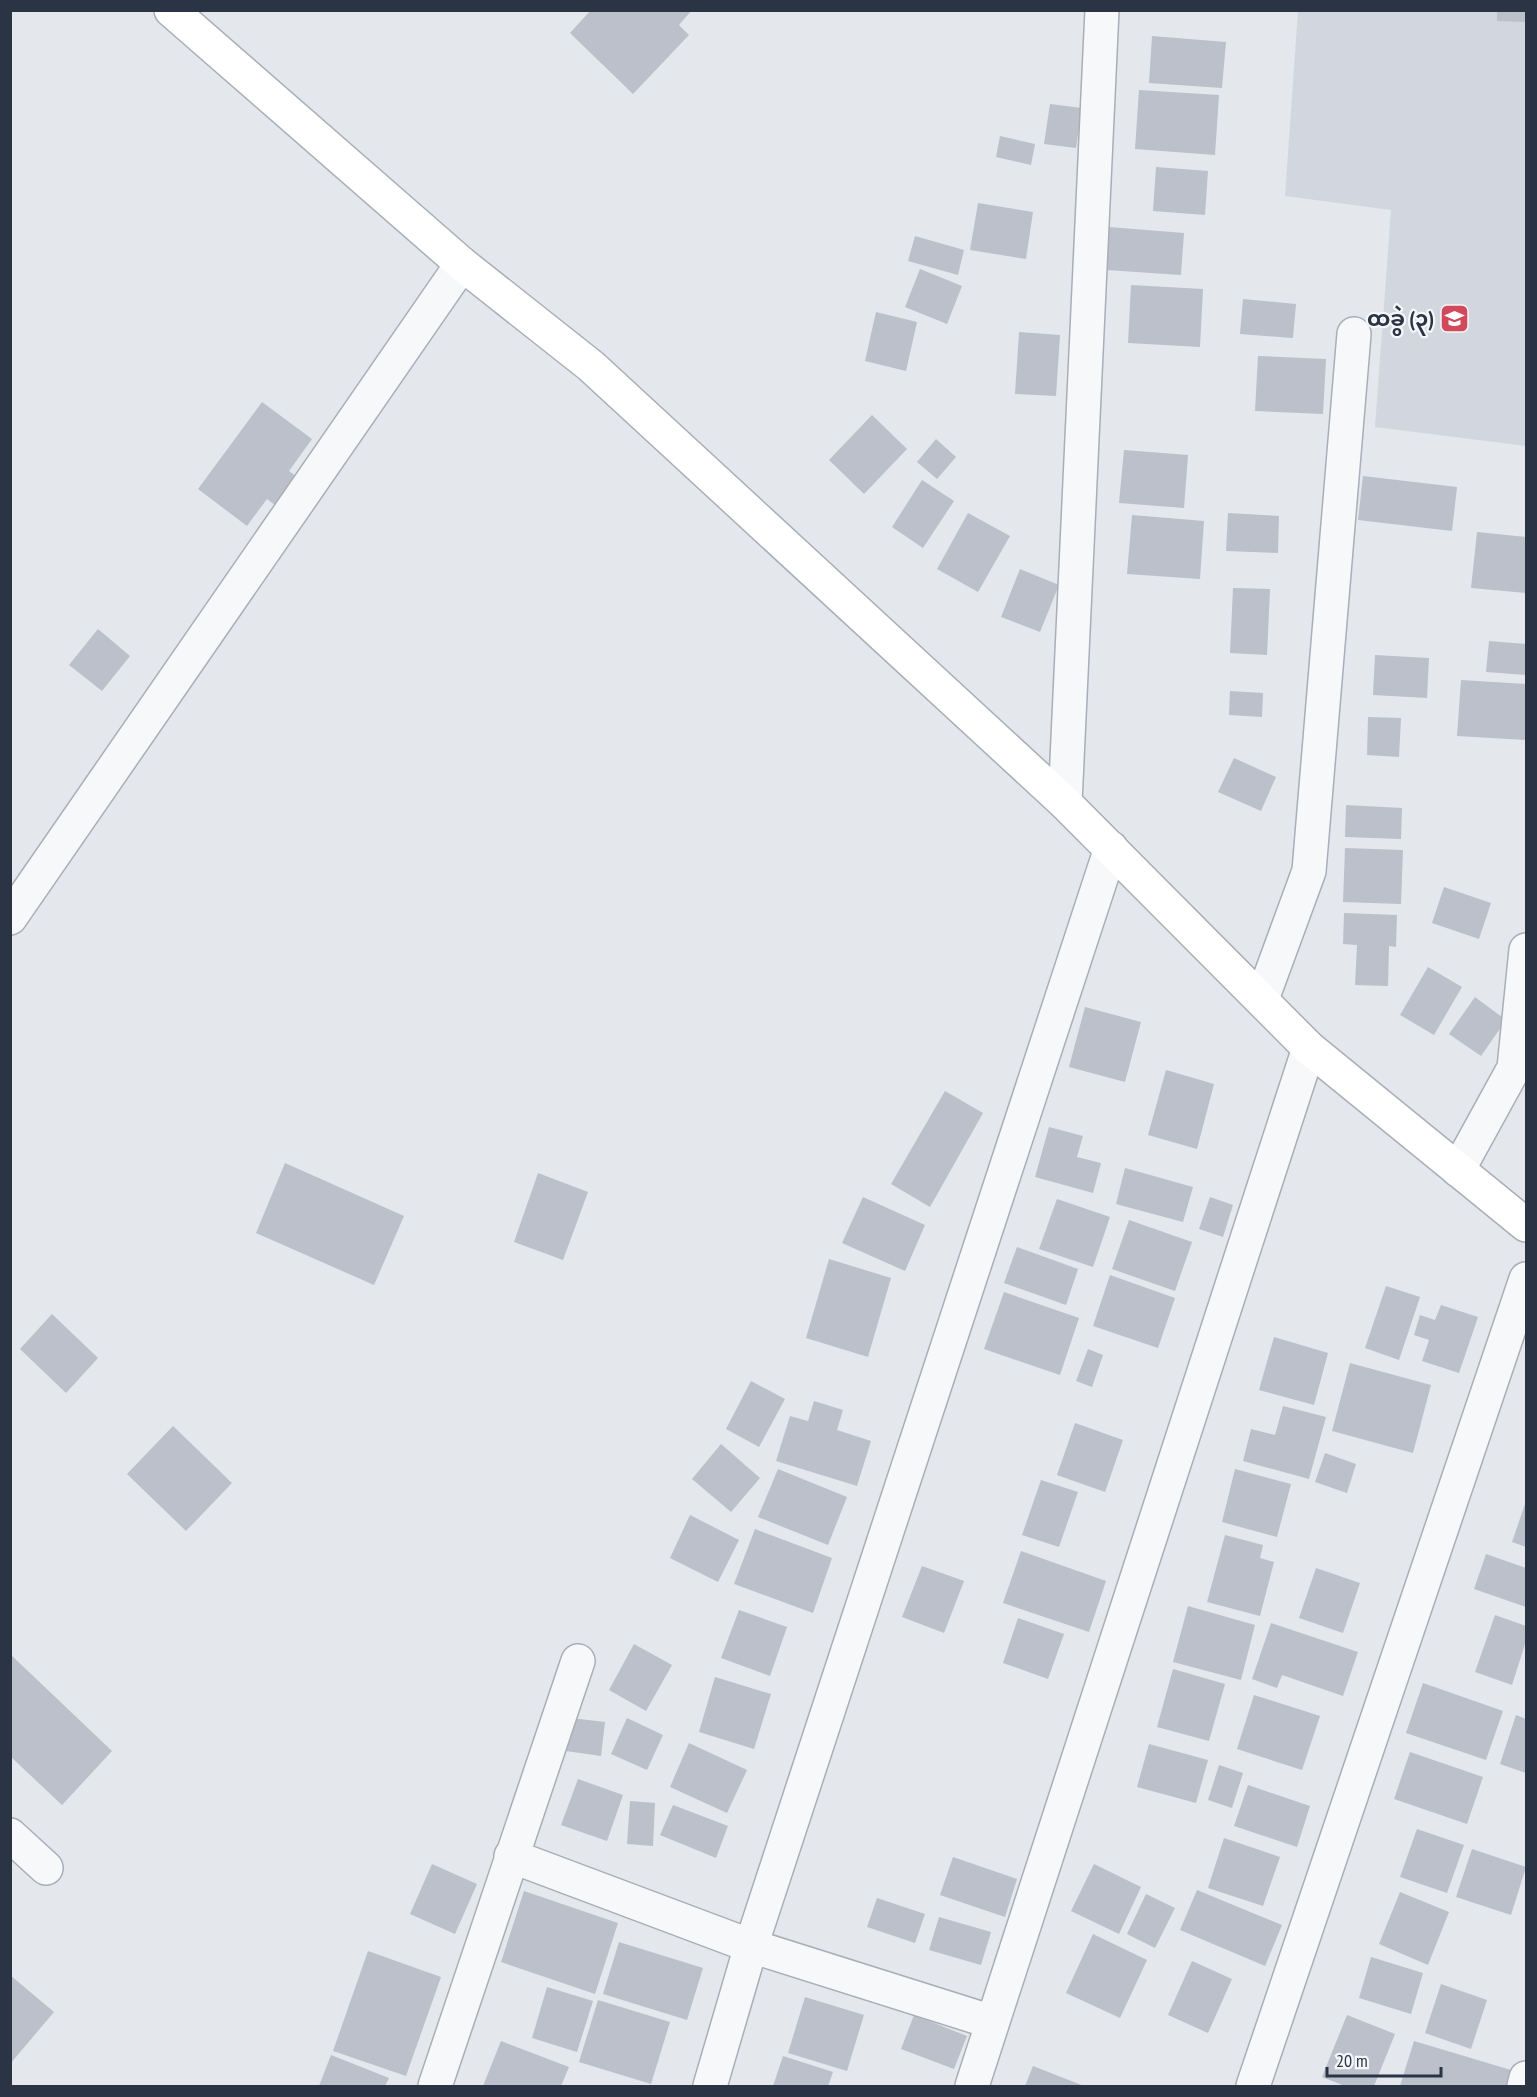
<svg xmlns="http://www.w3.org/2000/svg" width="1537" height="2097" font-family="'PT Sans Narrow','Noto Sans Myanmar',sans-serif">
	<style>
		.built { fill: #d2d6de }
		.building { fill: #bbc0ca }
		.lines { fill: none; stroke-linecap: round; stroke-linejoin: round }
		.street-casing { stroke: #a9aeb7; stroke-width: 36 }
		.secondary-casing { stroke: #a9aeb7; stroke-width: 36 }
		.street { stroke: #f7f8fa; stroke-width: 33 }
		.secondary { stroke: #fff; stroke-width: 33 }
		.labels { text-anchor: middle; dominant-baseline: central; stroke-width: 4.5; stroke-linejoin: round; paint-order: stroke }
		.poi-label { font-size: 21px; font-weight: bold; fill: #2b3445; stroke: #f4f6f9; text-anchor: end }
	</style>
	<rect width="100%" height="100%" fill="#e4e7ec"/>
	<polygon class="built" points="1298,11 1526,11 1526,446 1375,427 1391,210 1285,196"/>
	<g class="building">
		<polygon points="591,10 692,10 679,25 689,35 633,94 570,33"/>
		<polygon points="1497,10 1526,10 1526,22 1497,21"/>
		<polygon points="1152,36 1226,42 1222,88 1149,83"/>
		<polygon points="1139,90 1219,95 1215,155 1135,149"/>
		<polygon points="1050,104 1082,108 1076,148 1044,144"/>
		<polygon points="1000,136 1035,144 1031,165 996,157"/>
		<polygon points="1156,167 1208,171 1205,215 1153,211"/>
		<polygon points="978,203 1033,212 1026,259 970,250"/>
		<polygon points="1109,227 1184,233 1181,275 1106,270"/>
		<polygon points="915,236 964,250 958,275 908,261"/>
		<polygon points="920,269 962,286 947,324 905,307"/>
		<polygon points="1131,285 1203,289 1200,347 1128,343"/>
		<polygon points="1243,299 1296,304 1293,338 1240,334"/>
		<polygon points="876,312 917,322 906,371 865,361"/>
		<polygon points="1019,332 1060,335 1056,396 1015,394"/>
		<polygon points="1258,356 1326,359 1323,414 1255,411"/>
		<polygon points="262,402 312,439 289,471 304,482 283,511 267,499 247,526 198,489"/>
		<polygon points="872,415 907,449 864,494 829,460"/>
		<polygon points="936,439 956,457 937,479 917,462"/>
		<polygon points="1124,450 1188,455 1184,508 1119,503"/>
		<polygon points="1363,476 1457,487 1452,531 1358,520"/>
		<polygon points="922,480 954,501 923,548 892,527"/>
		<polygon points="968,513 1010,536 978,592 937,569"/>
		<polygon points="1228,513 1279,516 1278,553 1226,551"/>
		<polygon points="1132,515 1204,521 1200,579 1127,574"/>
		<polygon points="1477,532 1526,537 1526,593 1471,588"/>
		<polygon points="1020,569 1059,585 1040,632 1001,617"/>
		<polygon points="1233,588 1270,589 1267,655 1230,653"/>
		<polygon points="98,629 130,656 102,691 69,665"/>
		<polygon points="1489,641 1526,644 1526,675 1486,672"/>
		<polygon points="1375,655 1429,658 1427,698 1373,695"/>
		<polygon points="1461,680 1526,684 1526,740 1457,736"/>
		<polygon points="1230,691 1263,693 1262,717 1229,715"/>
		<polygon points="1368,717 1401,718 1399,757 1367,755"/>
		<polygon points="1234,758 1276,777 1261,811 1218,792"/>
		<polygon points="1346,805 1402,808 1401,839 1345,837"/>
		<polygon points="1345,848 1403,850 1401,904 1343,902"/>
		<polygon points="1444,887 1491,903 1479,939 1432,923"/>
		<polygon points="1344,913 1397,915 1396,947 1389,946 1388,986 1355,985 1357,945 1343,944"/>
		<polygon points="1428,967 1462,987 1434,1035 1400,1015"/>
		<polygon points="1475,997 1506,1020 1481,1056 1449,1034"/>
		<polygon points="1085,1007 1141,1022 1125,1082 1069,1067"/>
		<polygon points="1166,1070 1214,1084 1197,1149 1148,1135"/>
		<polygon points="945,1091 983,1113 930,1207 891,1184"/>
		<polygon points="1049,1127 1083,1136 1077,1157 1101,1163 1093,1193 1035,1177"/>
		<polygon points="285,1163 404,1216 374,1285 256,1233"/>
		<polygon points="1125,1168 1193,1187 1183,1222 1116,1204"/>
		<polygon points="538,1173 588,1192 563,1260 514,1242"/>
		<polygon points="863,1197 925,1225 905,1271 842,1243"/>
		<polygon points="1210,1197 1233,1205 1223,1237 1199,1229"/>
		<polygon points="1057,1199 1110,1217 1093,1267 1039,1249"/>
		<polygon points="1129,1220 1192,1242 1175,1291 1112,1269"/>
		<polygon points="1017,1247 1078,1269 1066,1305 1004,1283"/>
		<polygon points="829,1259 891,1278 868,1357 806,1338"/>
		<polygon points="1110,1275 1175,1298 1158,1348 1093,1326"/>
		<polygon points="1386,1286 1420,1297 1399,1360 1365,1348"/>
		<polygon points="1004,1292 1079,1318 1060,1375 984,1349"/>
		<polygon points="1441,1305 1478,1317 1459,1373 1422,1361 1429,1340 1414,1335 1420,1315 1435,1320"/>
		<polygon points="52,1314 98,1358 66,1393 20,1349"/>
		<polygon points="1274,1337 1328,1353 1314,1405 1259,1390"/>
		<polygon points="1088,1349 1103,1355 1092,1387 1076,1381"/>
		<polygon points="1350,1363 1431,1385 1413,1453 1332,1431"/>
		<polygon points="751,1381 785,1399 759,1447 726,1429"/>
		<polygon points="814,1401 843,1410 837,1430 871,1441 857,1486 776,1461 790,1416 808,1421"/>
		<polygon points="1283,1406 1326,1417 1309,1479 1243,1461 1251,1429 1275,1435"/>
		<polygon points="1075,1423 1123,1440 1105,1492 1057,1475"/>
		<polygon points="173,1426 232,1483 186,1531 127,1474"/>
		<polygon points="721,1444 760,1478 731,1512 692,1479"/>
		<polygon points="1325,1453 1356,1464 1347,1493 1315,1482"/>
		<polygon points="778,1469 847,1497 828,1545 758,1517"/>
		<polygon points="1235,1469 1291,1484 1277,1537 1222,1522"/>
		<polygon points="1041,1480 1078,1492 1059,1547 1022,1535"/>
		<polygon points="1526,1501 1526,1547 1512,1542"/>
		<polygon points="690,1515 739,1540 718,1582 670,1558"/>
		<polygon points="755,1529 832,1558 813,1613 734,1584"/>
		<polygon points="1225,1535 1263,1545 1260,1558 1274,1562 1260,1616 1207,1602"/>
		<polygon points="1021,1551 1106,1581 1089,1632 1003,1603"/>
		<polygon points="1486,1554 1526,1568 1526,1607 1474,1589"/>
		<polygon points="922,1566 964,1581 944,1633 902,1617"/>
		<polygon points="1316,1568 1360,1583 1343,1633 1299,1618"/>
		<polygon points="1188,1606 1255,1625 1241,1680 1173,1662"/>
		<polygon points="739,1610 787,1627 770,1676 721,1658"/>
		<polygon points="1495,1615 1526,1626 1526,1641 1512,1685 1475,1672"/>
		<polygon points="1018,1618 1064,1634 1048,1679 1003,1663"/>
		<polygon points="1271,1623 1358,1652 1343,1696 1282,1675 1277,1688 1252,1679"/>
		<polygon points="634,1644 672,1665 646,1711 609,1690"/>
		<polygon points="10,1654 112,1751 62,1805 10,1756"/>
		<polygon points="1173,1669 1225,1684 1209,1741 1157,1727"/>
		<polygon points="715,1677 771,1694 754,1749 699,1732"/>
		<polygon points="1423,1683 1503,1711 1486,1760 1406,1733"/>
		<polygon points="1254,1695 1320,1716 1302,1770 1237,1749"/>
		<polygon points="1516,1715 1526,1719 1526,1773 1500,1764"/>
		<polygon points="571,1718 605,1722 601,1756 566,1751"/>
		<polygon points="627,1718 663,1735 647,1770 611,1754"/>
		<polygon points="689,1743 747,1770 727,1813 670,1787"/>
		<polygon points="1149,1744 1208,1760 1196,1803 1137,1787"/>
		<polygon points="1410,1752 1483,1777 1467,1824 1394,1799"/>
		<polygon points="1219,1765 1243,1773 1232,1808 1208,1800"/>
		<polygon points="578,1779 623,1795 607,1841 561,1825"/>
		<polygon points="1248,1785 1310,1806 1297,1847 1234,1826"/>
		<polygon points="630,1801 655,1803 653,1846 627,1844"/>
		<polygon points="673,1805 728,1826 716,1858 660,1835"/>
		<polygon points="1417,1829 1464,1845 1447,1893 1400,1877"/>
		<polygon points="1224,1838 1280,1857 1263,1906 1208,1888"/>
		<polygon points="1472,1849 1526,1867 1511,1915 1456,1897"/>
		<polygon points="953,1857 1017,1879 1005,1917 940,1895"/>
		<polygon points="432,1864 477,1884 455,1934 410,1914"/>
		<polygon points="1094,1864 1141,1887 1119,1934 1071,1911"/>
		<polygon points="1197,1890 1282,1925 1265,1966 1180,1930"/>
		<polygon points="524,1891 618,1923 595,1994 501,1962"/>
		<polygon points="1400,1892 1449,1912 1428,1965 1379,1944"/>
		<polygon points="1146,1894 1175,1908 1155,1948 1127,1934"/>
		<polygon points="877,1898 925,1914 915,1943 867,1927"/>
		<polygon points="939,1917 991,1932 981,1965 929,1950"/>
		<polygon points="1093,1934 1147,1960 1120,2018 1066,1993"/>
		<polygon points="619,1942 703,1968 687,2020 603,1994"/>
		<polygon points="368,1951 441,1977 406,2076 333,2051"/>
		<polygon points="1371,1957 1423,1973 1411,2014 1359,1998"/>
		<polygon points="1192,1961 1232,1979 1208,2033 1168,2015"/>
		<polygon points="10,1975 54,2012 10,2064"/>
		<polygon points="1441,1984 1487,2000 1471,2049 1425,2033"/>
		<polygon points="547,1987 593,2001 577,2052 532,2038"/>
		<polygon points="805,1997 864,2015 847,2071 788,2053"/>
		<polygon points="598,2000 670,2022 651,2084 579,2062"/>
		<polygon points="914,2015 967,2036 954,2069 901,2049"/>
		<polygon points="1347,2015 1395,2034 1374,2086 1345,2086 1322,2077"/>
		<polygon points="501,2041 569,2067 561,2086 483,2086"/>
		<polygon points="1414,2041 1511,2070 1506,2086 1400,2086"/>
		<polygon points="331,2055 389,2078 385,2086 319,2086"/>
		<polygon points="783,2056 833,2072 828,2086 773,2086"/>
		<polygon points="1033,2066 1084,2086 1025,2086"/>
	</g>
	<g class="lines">
		<defs>
			<g id="street">
				<polyline points="1065,803 1102,10"/>
				<polyline points="10,918 462,264"/>
				<polyline points="1262,999 1309,871 1354,334"/>
				<polyline points="1458,1170 1514,1068 1526,950"/>
				<polyline points="10,1835 46,1868"/>
				<polyline points="511,1856 751,1946 992,2022"/>
				<polyline points="435,2086 578,1661"/>
				<polyline points="710,2086 751,1946 1111,848"/>
				<polyline points="972,2086 1309,1048"/>
				<polyline points="1253,2086 1526,1279"/>
				<polyline points="1524,2086 1526,2078"/>
			</g>
			<polyline id="secondary" points="171,10 462,264 591,366 1065,803 1309,1048 1526,1225"/>
		</defs>
		<use href="#street" class="street-casing"/>
		<use href="#secondary" class="secondary-casing"/>
		<use href="#street" class="street"/>
		<use href="#secondary" class="secondary"/>
	</g>
	<defs>
		<symbol id="school-square" viewBox="-11 -11 22 22"><rect x="-9" y="-9" width="18" height="18" rx="4" fill="#d1495b" stroke="#f4f6f9"/><path d="M0-5L7-2L0 1L-7-2ZM-4 1L0 2.5L4 1V4Q0 6-4 4Z" fill="#fff"/></symbol>
	</defs>
	<g fill-rule="evenodd">
		<use href="#school-square" x="1438" y="302" width="33" height="33"/>
	</g>
	<g class="labels">
		<g class="poi-label">
			<text x="1434" y="318">ထခွဲ (၃)</text>
		</g>
	</g>
	<rect width="1537" height="2097" fill="none" stroke="#2b3445" stroke-width="24"/>
	<path d="M1327 2067v9h114v-9" fill="none" stroke="#2b3445" stroke-width="3"/>
	<text x="1336" y="2067" font-size="18" fill="#2b3445" stroke="#f4f6f9" stroke-width="4.5" paint-order="stroke">20 m</text>
</svg>
